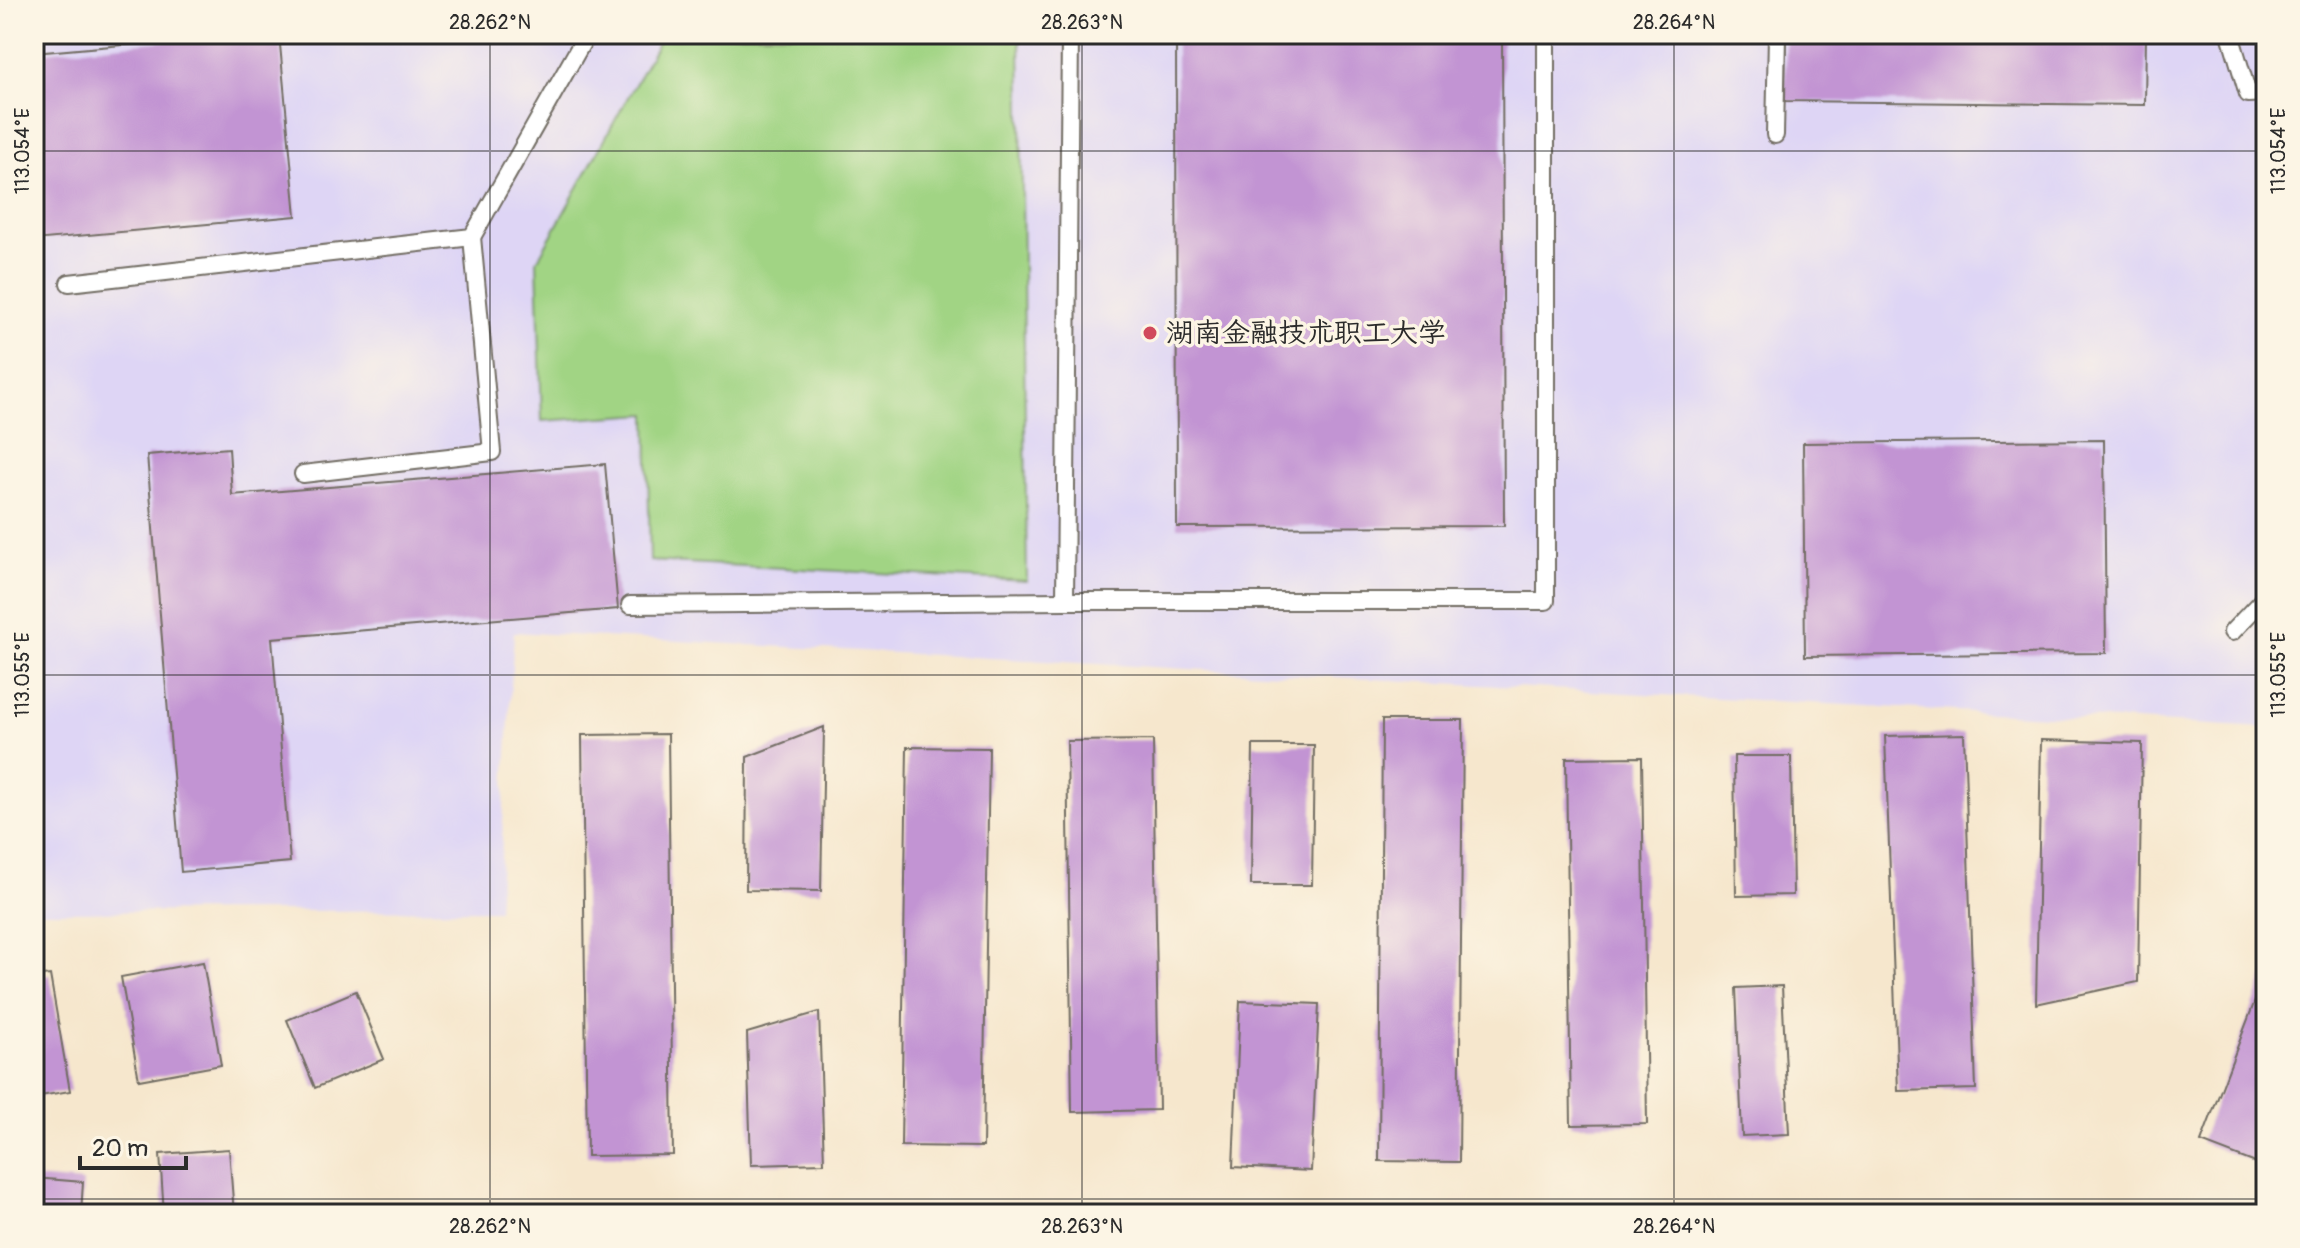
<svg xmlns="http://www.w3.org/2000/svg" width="2300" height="1248" font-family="Pangolin,'LXGW WenKai TC',sans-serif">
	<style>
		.built { fill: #ded5f5 }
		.green { fill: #a1d484; stroke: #668058; stroke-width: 2 }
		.building { fill: #c294d3 }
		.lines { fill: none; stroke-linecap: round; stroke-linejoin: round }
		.service-casing { stroke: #726d64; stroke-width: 20 }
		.service { stroke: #fff; stroke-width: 16 }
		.ticks { fill: none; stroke: #2b2b2b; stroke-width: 2; stroke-opacity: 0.45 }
		.poi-dot { fill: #d1495b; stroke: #fcf5e5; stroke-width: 3 }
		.labels { text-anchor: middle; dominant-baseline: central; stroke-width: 7; stroke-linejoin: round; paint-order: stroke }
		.poi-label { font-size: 28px; fill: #2b2b2b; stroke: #fcf5e5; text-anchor: start }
		.neatline { fill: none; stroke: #2b2b2b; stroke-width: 3 }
		.ticks-label { font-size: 20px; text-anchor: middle; fill: #2b2b2b }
	</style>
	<rect width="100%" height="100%" fill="#fcf5e5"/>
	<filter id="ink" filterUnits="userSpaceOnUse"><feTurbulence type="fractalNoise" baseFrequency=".0125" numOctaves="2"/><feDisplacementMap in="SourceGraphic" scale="16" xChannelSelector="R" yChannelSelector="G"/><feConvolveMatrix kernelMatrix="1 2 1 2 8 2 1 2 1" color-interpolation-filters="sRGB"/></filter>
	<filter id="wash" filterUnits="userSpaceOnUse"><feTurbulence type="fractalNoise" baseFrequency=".006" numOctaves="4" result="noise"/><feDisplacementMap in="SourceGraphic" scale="32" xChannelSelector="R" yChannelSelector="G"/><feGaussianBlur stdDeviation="1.8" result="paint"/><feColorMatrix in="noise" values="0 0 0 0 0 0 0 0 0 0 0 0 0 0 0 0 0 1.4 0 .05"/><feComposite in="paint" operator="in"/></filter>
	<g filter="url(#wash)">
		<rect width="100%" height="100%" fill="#f6e7cd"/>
		<polygon class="built" points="34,34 2266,34 2266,728 514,632 498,910 34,912"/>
		<polygon class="green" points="663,34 1020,34 1027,581 650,561 647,414 542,421 537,261"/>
		<g id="blocks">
			<g class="building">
				<polygon points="245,34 279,34 296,216 34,240 34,53"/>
				<polygon points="1176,34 1502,34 1504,526 1177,527"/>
				<polygon points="1786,34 2146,34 2145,105 1785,101"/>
				<polygon points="2104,440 2106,653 1805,656 1803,443"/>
				<polygon points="229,448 232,495 605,464 618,609 272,638 290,862 181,872 147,455"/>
				<polygon points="1382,720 1463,720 1459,1162 1379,1161"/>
				<polygon points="824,727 821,891 746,890 747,757"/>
				<polygon points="668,734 673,1155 587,1156 582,735"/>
				<polygon points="1964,734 1976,1089 1898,1091 1885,736"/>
				<polygon points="1153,740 1159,1110 1072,1112 1067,741"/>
				<polygon points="2041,740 2142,743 2138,982 2036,1004"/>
				<polygon points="1253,745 1314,745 1312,885 1251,885"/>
				<polygon points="907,747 989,748 983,1147 901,1146"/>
				<polygon points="1734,756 1791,756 1793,895 1736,896"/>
				<polygon points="1642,757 1647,1124 1571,1125 1566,758"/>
				<polygon points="203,962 221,1065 139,1080 121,977"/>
				<polygon points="2266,972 2266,1167 2201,1142"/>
				<polygon points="50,975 70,1091 34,1097 34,977"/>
				<polygon points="1782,986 1789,1134 1742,1136 1736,988"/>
				<polygon points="356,991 384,1059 315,1088 287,1020"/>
				<polygon points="1240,1001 1319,1004 1311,1171 1233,1167"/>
				<polygon points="819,1012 824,1163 751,1165 747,1033"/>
				<polygon points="229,1149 234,1214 164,1214 160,1154"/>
				<polygon points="34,1178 83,1182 81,1214 34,1214"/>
			</g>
		</g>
	</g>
	<g filter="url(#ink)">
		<use href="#blocks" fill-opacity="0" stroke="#726d64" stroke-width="2"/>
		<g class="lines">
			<defs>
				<g id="service">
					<polyline points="2230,34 2248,94 2266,93"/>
					<polyline points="1775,135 1777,34"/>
					<polyline points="69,283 472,237 587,34"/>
					<polyline points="303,474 492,452 472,237"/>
					<polyline points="1065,601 1070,34"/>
					<polyline points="630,605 1065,601 1546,601 1546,34"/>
					<polyline points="2232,632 2266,596"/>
				</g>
			</defs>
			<use href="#service" class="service-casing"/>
			<use href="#service" class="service"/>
		</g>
	</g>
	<path class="ticks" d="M490,34V1214M1082,34V1214M1674,34V1214M2265,34V1214M34,151H2266M34,675H2266M34,1199H2266"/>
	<circle class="poi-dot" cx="1150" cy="333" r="8"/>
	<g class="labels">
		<g class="poi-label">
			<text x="1166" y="333">湖南金融技术职工大学</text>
		</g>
	</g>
	<rect width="2300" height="1248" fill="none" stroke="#fcf5e5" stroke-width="88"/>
	<path d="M80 1156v12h106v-12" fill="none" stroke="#2b2b2b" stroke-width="4"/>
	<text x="92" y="1156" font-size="24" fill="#2b2b2b" stroke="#fcf5e5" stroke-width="6" paint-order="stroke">20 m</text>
	<rect x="44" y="44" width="2212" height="1160" class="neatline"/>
	<g class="ticks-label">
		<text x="490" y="29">28.262°N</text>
		<text x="1082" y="29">28.263°N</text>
		<text x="1674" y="29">28.264°N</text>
		<text transform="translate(2278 151) rotate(-90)" y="7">113.054°E</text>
		<text transform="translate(22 151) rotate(-90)" y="7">113.054°E</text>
		<text transform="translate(2278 675) rotate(-90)" y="7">113.055°E</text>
		<text transform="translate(22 675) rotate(-90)" y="7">113.055°E</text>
		<text x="490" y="1233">28.262°N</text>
		<text x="1082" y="1233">28.263°N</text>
		<text x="1674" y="1233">28.264°N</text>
	</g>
</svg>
